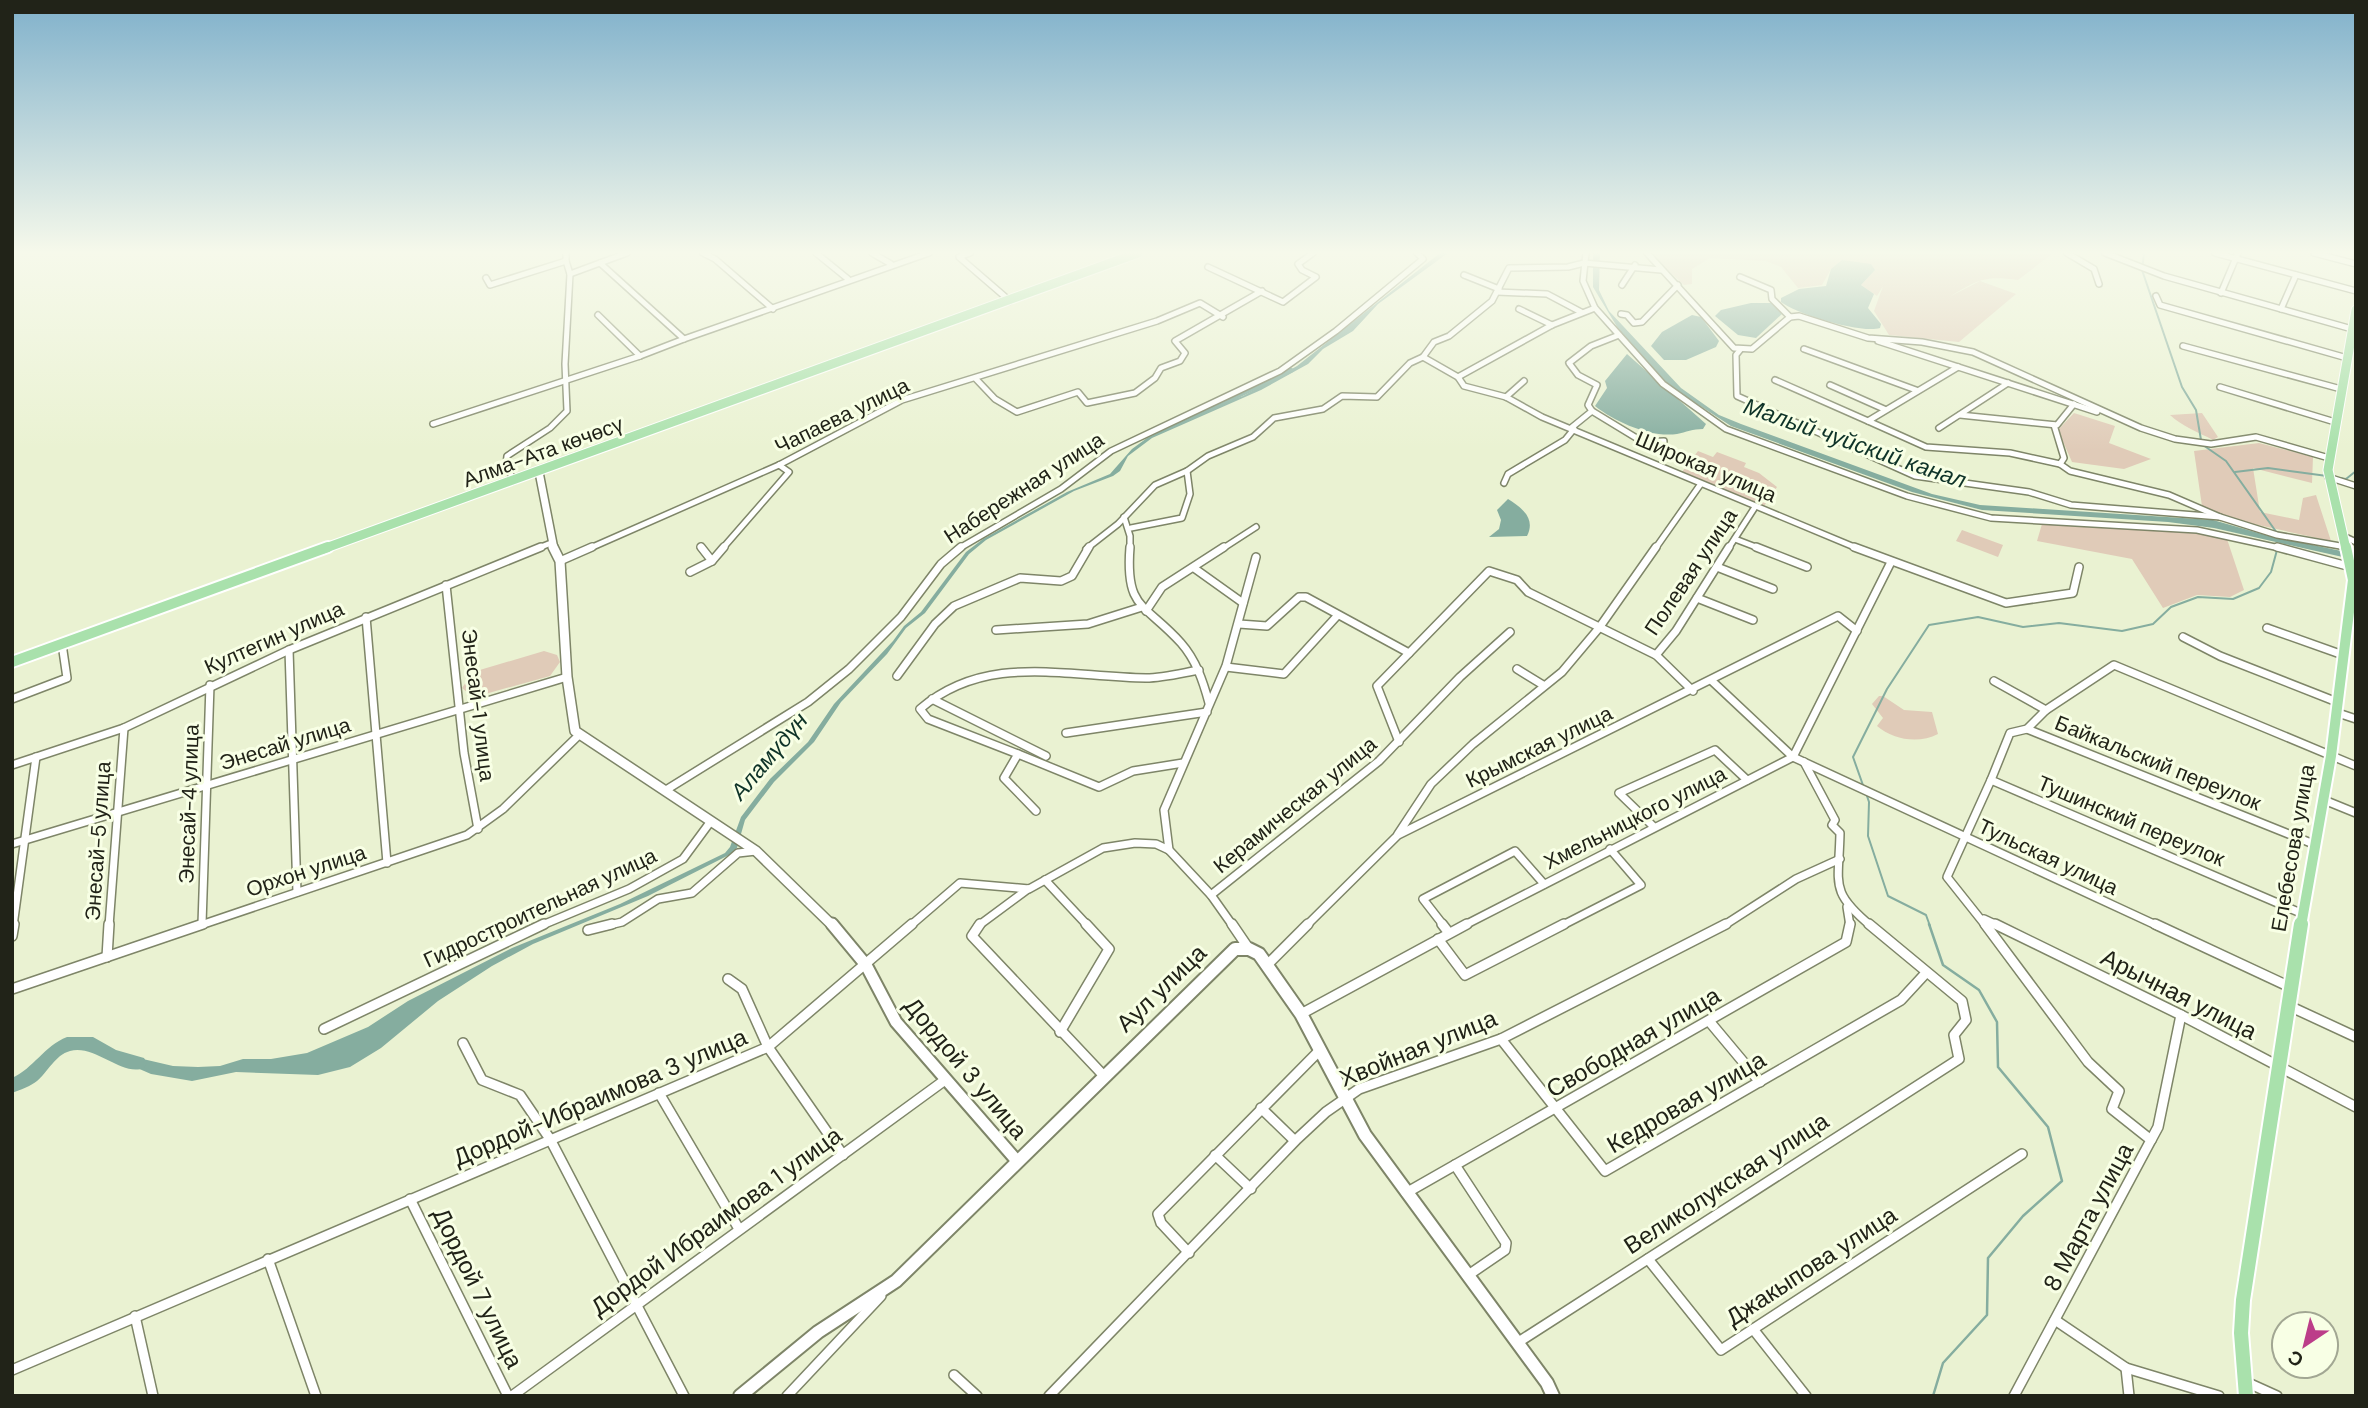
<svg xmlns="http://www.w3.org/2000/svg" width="2368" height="1408" font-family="'DM Sans',sans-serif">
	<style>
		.green { fill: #e0cbb8 }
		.water { fill: #85ad9f }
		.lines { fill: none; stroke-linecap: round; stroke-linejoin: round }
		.stream-far1 { stroke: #85ad9f; stroke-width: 2 }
		.stream { stroke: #85ad9f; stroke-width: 2.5 }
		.river { fill: #85ad9f; fill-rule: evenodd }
		.minor-far2-casing { stroke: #7e8568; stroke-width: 8 }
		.minor-far1-casing { stroke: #7e8568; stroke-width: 10 }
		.minor-casing { stroke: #7e8568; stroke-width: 12 }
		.tertiary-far2-casing { stroke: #7e8568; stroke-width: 10 }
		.tertiary-far1-casing { stroke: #7e8568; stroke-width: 12 }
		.tertiary-casing { stroke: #7e8568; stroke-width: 15 }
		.secondary-casing { stroke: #7e8568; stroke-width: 16 }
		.primary-far2-casing { stroke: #fff; stroke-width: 11 }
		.primary-far1-casing { stroke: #fff; stroke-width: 14 }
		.primary-casing { stroke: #fff; stroke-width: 18 }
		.minor-far2 { stroke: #fff; stroke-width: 5 }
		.minor-far1 { stroke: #fff; stroke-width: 7 }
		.minor { stroke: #fff; stroke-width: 9 }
		.tertiary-far2 { stroke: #fff; stroke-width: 7 }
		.tertiary-far1 { stroke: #fff; stroke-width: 9 }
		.tertiary { stroke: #fff; stroke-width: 11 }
		.secondary { stroke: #fff; stroke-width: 12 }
		.primary-far2 { stroke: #a9e1ac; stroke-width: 9 }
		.primary-far1 { stroke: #a9e1ac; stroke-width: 10 }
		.primary { stroke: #a9e1ac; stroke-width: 14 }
		.labels { text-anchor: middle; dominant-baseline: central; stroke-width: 6; stroke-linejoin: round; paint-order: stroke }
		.street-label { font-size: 21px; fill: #212318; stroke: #f8ffe5 }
		.water-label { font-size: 23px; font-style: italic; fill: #0e3328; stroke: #f8ffe5 }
		.near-street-label { font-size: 24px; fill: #212318; stroke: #f8ffe5 }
	</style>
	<rect width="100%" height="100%" fill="#eaf2d2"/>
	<g class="green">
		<path d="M2053,253L2018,280C1984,275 1978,280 1949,297L1980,281L2016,294L1959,342L1889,335L1874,311L1883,286L1877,296L1861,285L1875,270L1831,269L1822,285L1798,288L1781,267L1766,261L1710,258L1692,269V284L1684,285L1650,254Z"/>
		<polygon points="2074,413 2115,426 2109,443 2151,459 2124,469 2072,462 2058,430"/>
		<path d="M2202,413L2218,437L2213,440C2198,432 2183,427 2170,415Z"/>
		<polygon points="2259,443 2313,457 2312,483 2253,468 2260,512 2299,520 2303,498 2316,495 2331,541 2203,513 2194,451"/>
		<polygon points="1698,451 1713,457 1717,452 1746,463 1744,467 1759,473 1777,487 1762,509 1679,476"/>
		<polygon points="2042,524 2195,532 2227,539 2244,590 2230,597 2197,595 2163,608 2132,559 2037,541"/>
		<polygon points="1962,530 2003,545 1998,557 1956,541"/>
		<polygon points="544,651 557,655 560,662 550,676 478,696 472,696 462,688 473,672"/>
		<path d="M1879,696H1883L1904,710L1932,712L1938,734C1919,744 1893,740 1877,726L1883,718L1872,704Z"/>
	</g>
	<g class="water">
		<polygon points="1440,253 1448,253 1378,304 1353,331 1323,349 1308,364 1261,390 1152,438 1128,456 1120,471 1113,476 1074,491 986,540 969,554 925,613 906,628 887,654 841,702 814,742 774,782 745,820 737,848 729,855 648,896 533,944 492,966 438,1001 381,1048 350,1067 318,1075 236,1072 192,1081 151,1074 121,1061 130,1056 173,1066 198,1067 220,1066 243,1059 271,1059 307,1053 368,1027 408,1001 512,948 620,904 725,853 730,847 741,817 770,779 808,742 834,704 893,641 904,626 921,612 966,552 983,539 1067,492 1110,474 1132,449 1147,438 1211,407 1243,396 1297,366"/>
		<polygon points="1593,253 1600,253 1599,290 1609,311 1681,388 1719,415 1741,424 1932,494 1980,505 2213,520 2269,536 2356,554 2356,560 2214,528 2168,522 1982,510 1912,492 1731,426 1671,387 1622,335 1593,287"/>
		<path d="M1842,260L1871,264L1875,270L1861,285L1874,294L1868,308L1881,324L1880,328C1861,334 1797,314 1781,302V298L1799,289L1826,286L1831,269Z"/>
		<polygon points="1751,303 1772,303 1783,313 1756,338 1738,335 1715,316 1721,310"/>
		<polygon points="1692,315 1701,317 1719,341 1716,347 1686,360 1664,360 1651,346 1662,332"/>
		<path d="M1627,354L1706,424L1703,429C1693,429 1686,432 1677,434C1651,438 1615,422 1595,406L1607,388L1605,381Z"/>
		<path d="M1508,499C1522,508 1536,518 1527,536L1489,537L1499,529L1501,520L1497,510Z"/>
	</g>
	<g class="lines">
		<g class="stream-far1">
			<polyline points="2144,253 2142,270 2182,387 2196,410 2201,440"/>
			<polyline points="2203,445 2226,461 2277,533"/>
			<polyline points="2235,472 2268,468 2327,476"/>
			<polyline points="2339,478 2346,479 2356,471"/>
			<polyline points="1864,788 1853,757 1887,689 1929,625 1978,617 2023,627 2059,623 2122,631 2153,624 2171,607 2198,597 2233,599 2259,588 2271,572 2277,550"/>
			<polyline points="1866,793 1869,802 1868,836 1888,896 1926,915 1930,926"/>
		</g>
		<polyline class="stream" points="1929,924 1943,965 1979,990 1997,1022 1998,1067 2048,1127 2062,1181 2023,1216 1988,1258 1987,1315 1943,1363 1933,1396"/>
		<g class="river">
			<polygon points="1290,367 1295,370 1293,372 1209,412 1203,412 1201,410"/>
			<path d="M67,1037H93L116,1050L144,1058L147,1063L144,1068C122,1077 95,1044 70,1051C55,1055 48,1072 37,1081C31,1086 20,1090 12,1093V1078C34,1068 44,1046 67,1037Z"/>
		</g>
		<defs>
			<g id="minor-far2">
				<polyline points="703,253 715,259 773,309"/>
				<polyline points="816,253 848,279"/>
				<polyline points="872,253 891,264"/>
				<polyline points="970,253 959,257 1010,301"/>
				<polyline points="1586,253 1583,281 1595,308 1663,384 1726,429 1907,496 1991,518 2197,530 2284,549"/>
				<polyline points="1647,253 1734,348 1752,349 1790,317"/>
				<polyline points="2067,253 2094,269 2099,284"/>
				<polyline points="2105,253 2164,276 2352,329"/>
				<polyline points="2215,253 2356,291"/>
				<polyline points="2314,253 2356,264"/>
				<polyline points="600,263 684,339 640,356"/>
				<polyline points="1208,267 1283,302 1316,277 1302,270 1298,264 1313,253"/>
				<polyline points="570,274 627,253"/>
				<polyline points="1464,275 1499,289"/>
				<polyline points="1740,277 1771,290 1772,299 1790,317"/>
				<polyline points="486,278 490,285 566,261 566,253"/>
				<polyline points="1622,285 1635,265"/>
				<polyline points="1497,292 1547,294 1581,312"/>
				<polyline points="2221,293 2238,253"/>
				<polyline points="2156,296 2160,305 2347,358"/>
				<polyline points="1519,309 1552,325"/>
				<polyline points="2281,309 2296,275"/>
				<polyline points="1621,314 1627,315 1634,323 1642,322 1678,285"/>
				<polyline points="1790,317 1799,316 1868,338 1922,342 1973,352 2141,428 2175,439 2211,444 2256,437 2329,458"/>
				<polyline points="684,339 929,253"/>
				<polyline points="1878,341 2097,412"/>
				<polyline points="2183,346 2341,389"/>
				<polyline points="1804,349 1916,390"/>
				<polyline points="1740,350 1736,355 1737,396 1915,476 2029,492 2071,505 2220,517 2277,535 2346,547"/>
				<polyline points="1423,357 1458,377 1464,386 1506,397 1542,417 1859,549"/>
				<polyline points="1958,367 1868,421 1926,447 2010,453 2060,464"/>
				<polyline points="1458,377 1552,325 1595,308"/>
				<polyline points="976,379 995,399 1017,412 1078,392 1087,403 1135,393 1155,378 1161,368 1180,361 1185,353 1175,341 1262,291"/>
				<polyline points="1775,380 1868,421"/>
				<polyline points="1830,385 1884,409"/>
				<polyline points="2220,387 2335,422"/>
				<polyline points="1506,397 1524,381"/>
				<polyline points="1592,411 1643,442 1664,441"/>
				<polyline points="1960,415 2057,425 2074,404"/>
				<polyline points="433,424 640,356 598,315"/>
				<polyline points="2054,425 2064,458 2060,464 2070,471 2169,495 2220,517"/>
				<polyline points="1571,428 1592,411 1588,405 1597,385 1578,375 1569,363 1591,346 1619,335"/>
				<polyline points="1939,428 2008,383"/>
				<polyline points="2328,477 2356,486"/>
				<polyline points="514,481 506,465 507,456 550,428 567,411 565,364 570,274 566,261"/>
				<polyline points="1504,483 1508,474 1565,440 1574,429"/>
				<polyline points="1124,517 1130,536 1130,549"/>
				<polyline points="1131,528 1182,518 1190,494 1187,471"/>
				<polyline points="2343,536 2356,542"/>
				<polyline points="1735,539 1761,549"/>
				<polyline points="536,549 551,543"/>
				<polyline points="588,549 779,465 902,400 1157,321 1200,303 1223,317"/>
				<polyline points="722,549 789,472 779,465"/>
				<polyline points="958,549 1061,489 1111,451 1280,371 1336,331 1423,259 1417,253"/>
				<polyline points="1086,549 1118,524 1155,485 1187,471 1208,456 1253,437 1274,418 1323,409 1342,396 1377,397 1410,363 1423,357 1434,342 1449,336 1492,301 1509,268 1568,267 1584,263 1661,270"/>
				<polyline points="1222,549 1256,527"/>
				<polyline points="1655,549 1700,485"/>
				<polyline points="1728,549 1755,507"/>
			</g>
			<g id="minor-far1">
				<polyline points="701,547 712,561"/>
				<path d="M1130,547C1125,610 1145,603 1181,643C1196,660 1203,681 1209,703"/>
				<polyline points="1756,547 1807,567"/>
				<polyline points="1854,547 2006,603 2073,593 2079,567"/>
				<polyline points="2277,547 2351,567"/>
				<polyline points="560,561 592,547"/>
				<polyline points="1717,567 1773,589"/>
				<polyline points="1194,568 1243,603"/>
				<polyline points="690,572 712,561 724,547"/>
				<polyline points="446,585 464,753 478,829"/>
				<polyline points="1697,598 1753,620"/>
				<polyline points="1146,611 1162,587 1224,547"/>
				<polyline points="366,617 387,863"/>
				<polyline points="1239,624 1267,626 1299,597 1306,597 1409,653"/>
				<polyline points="2267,628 2343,655"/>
				<polyline points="996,630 1088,624 1142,607"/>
				<polyline points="2183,637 2220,656 2337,702"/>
				<polyline points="289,650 297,892"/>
				<polyline points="1656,655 1676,631 1729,547"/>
				<polyline points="1226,667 1284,674 1337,616"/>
				<polyline points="1517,669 1543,685"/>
				<polyline points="897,676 935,624 954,606 1020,578 1061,581 1072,576 1089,547"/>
				<polyline points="1712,681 1793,757 2158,926"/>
				<polyline points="1994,681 2046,710"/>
				<polyline points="12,699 67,678 62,644"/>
				<polyline points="932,699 1046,756"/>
				<polyline points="2335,712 2356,719"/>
				<polyline points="2027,729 2316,845"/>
				<polyline points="1066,733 1207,712"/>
				<polyline points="1399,742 1377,686 1489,571 1517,580 1528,592 1656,655 1693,691"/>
				<polyline points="1018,754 1099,787 1133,771 1183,763"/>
				<path d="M1804,762L1835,820L1832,825L1840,833C1839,885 1829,891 1871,926"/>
				<polyline points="12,765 124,728 289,650 541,547"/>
				<polyline points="666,790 808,702 849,669 901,617 941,564 961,547"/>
				<polyline points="2324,800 2356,813"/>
				<path d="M1036,811L1004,778L1018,754L928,719L920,709C987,652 1066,677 1146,678C1163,678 1182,673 1199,670"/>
				<polyline points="1654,827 1619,793 1715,750 1747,780"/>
				<polyline points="1398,834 1431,784 1473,744 1562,672 1599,628 1656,547"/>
				<polyline points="12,844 567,677"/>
				<polyline points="1045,880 1088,926"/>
				<polyline points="1211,895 1379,761 1460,677 1510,632"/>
				<polyline points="1847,907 1850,926"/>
				<polyline points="2303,914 1991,780 2010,733 2027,729 2046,710 2114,665 2356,766"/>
				<polyline points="1984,919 1999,926"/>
				<polyline points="202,924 210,685"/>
				<polyline points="13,926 36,757"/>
				<polyline points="109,926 124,728"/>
				<polyline points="198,926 467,835 503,809 579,735"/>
				<polyline points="540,926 629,889 683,859 711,821"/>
				<polyline points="605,926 622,922 658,899 692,893 738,853 756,851"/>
				<polyline points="910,926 960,883 1029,889 1103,848 1135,843 1156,844 1169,850"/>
				<polyline points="978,926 1028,889"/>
				<polyline points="1233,926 1211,895 1169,850 1164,810 1226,666 1256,557"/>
				<polyline points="1306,926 1398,835 1838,616 1857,631"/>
				<polyline points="1444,926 1423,899 1515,851 1544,884"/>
				<polyline points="1463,926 1793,757 1891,562"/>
				<polyline points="1561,926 1641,885 1610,849"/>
				<polyline points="1723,926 1796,879 1840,859"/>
				<polyline points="1986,926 1947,877 1991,780"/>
			</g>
			<g id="minor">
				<polyline points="980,924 972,936 1104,1076"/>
				<polyline points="1232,924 1249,949"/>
				<polyline points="1442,924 1449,933"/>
				<polyline points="1985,924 2088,1062 2119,1091 2112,1109 2151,1140 2014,1396"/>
				<polyline points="1995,924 2181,1015 2356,1107"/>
				<polyline points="2155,924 2290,987"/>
				<polyline points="588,930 612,924"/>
				<polyline points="12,936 14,924"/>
				<polyline points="1438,939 1465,975 1564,924"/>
				<polyline points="107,957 109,924"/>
				<polyline points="1267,965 1308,924"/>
				<polyline points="728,979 742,989 768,1047 843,1155"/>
				<polyline points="12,989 203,924"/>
				<polyline points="2287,1005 2356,1037"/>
				<polyline points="1301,1014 1467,924"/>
				<polyline points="1709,1021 1760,1082"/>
				<polyline points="324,1029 544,924"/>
				<polyline points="1060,1032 1109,949 1086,924"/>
				<polyline points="1501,1039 1605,1171 1901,1000 1925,974"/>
				<polyline points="463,1043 482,1080 520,1095 550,1139 684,1396"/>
				<polyline points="659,1093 739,1229"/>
				<polyline points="1261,1108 1294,1140"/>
				<polyline points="2151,1140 2158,1127 2181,1015"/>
				<polyline points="1215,1155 1251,1189"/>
				<polyline points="1455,1165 1506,1243 1505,1250 1467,1276"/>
				<polyline points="1406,1193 1846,942 1850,924"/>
				<polyline points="410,1199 508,1396"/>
				<polyline points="1189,1253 1161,1223 1158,1214 1319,1051"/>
				<polyline points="268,1259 316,1396"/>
				<polyline points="1648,1259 1721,1350 2022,1154"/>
				<polyline points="135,1316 153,1396"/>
				<polyline points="2055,1320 2126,1368 2219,1396"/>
				<polyline points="1753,1329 1806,1396"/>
				<polyline points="1517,1343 1959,1059 1954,1035 1966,1020 1962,1001 1869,924"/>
				<polyline points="2126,1368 2129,1396"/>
				<polyline points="12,1370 768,1047 912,924"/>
				<polyline points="954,1375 977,1396"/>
				<polyline points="2246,1382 2277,1396"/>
				<polyline points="512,1396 945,1080"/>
				<polyline points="787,1396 881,1296"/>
				<polyline points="1049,1396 1297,1139 1326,1112 1359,1089 1501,1039 1726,924"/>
			</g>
			<polyline id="tertiary-far2" points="539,472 554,549"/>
			<polyline id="tertiary-far1" points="553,547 560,561 567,677 575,731 756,851 833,926"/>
			<polyline id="tertiary" points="832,924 866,965 896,1022 1017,1161"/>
			<polyline id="secondary" points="740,1396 818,1332 896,1281 1235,949 1249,949 1259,954 1301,1014 1365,1135 1547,1383 1553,1396"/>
			<g id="primary-far2">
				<polyline points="323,549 1138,253"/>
				<polyline points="2346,549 2328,470 2356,310"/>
			</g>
			<g id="primary-far1">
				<polyline points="12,662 328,547"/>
				<polyline points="2301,926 2331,756 2353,580 2346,547"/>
			</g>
			<polyline id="primary" points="2246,1396 2241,1333 2243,1300 2301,924"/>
		</defs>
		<use href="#minor-far2" class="minor-far2-casing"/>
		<use href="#minor-far1" class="minor-far1-casing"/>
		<use href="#minor" class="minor-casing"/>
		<use href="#tertiary-far2" class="tertiary-far2-casing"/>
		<use href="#tertiary-far1" class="tertiary-far1-casing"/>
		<use href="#tertiary" class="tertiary-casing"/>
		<use href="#secondary" class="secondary-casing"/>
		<use href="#primary-far2" class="primary-far2-casing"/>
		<use href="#primary-far1" class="primary-far1-casing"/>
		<use href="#primary" class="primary-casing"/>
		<use href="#minor-far2" class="minor-far2"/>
		<use href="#minor-far1" class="minor-far1"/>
		<use href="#minor" class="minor"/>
		<use href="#tertiary-far2" class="tertiary-far2"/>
		<use href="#tertiary-far1" class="tertiary-far1"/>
		<use href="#tertiary" class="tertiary"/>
		<use href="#secondary" class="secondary"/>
		<use href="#primary-far2" class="primary-far2"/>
		<use href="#primary-far1" class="primary-far1"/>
		<use href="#primary" class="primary"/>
	</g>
	<linearGradient id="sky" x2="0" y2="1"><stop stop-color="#80b1cb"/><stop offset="0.56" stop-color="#f6f9eb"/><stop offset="1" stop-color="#f6f9eb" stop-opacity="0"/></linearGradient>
	<rect width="2368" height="451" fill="url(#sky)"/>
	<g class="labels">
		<g class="street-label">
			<text transform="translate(842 416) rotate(-26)">Чапаева улица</text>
			<text transform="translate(543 452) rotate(-20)">Алма-Ата көчөсү</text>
			<text transform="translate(1706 467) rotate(23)">Широкая улица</text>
			<text transform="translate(1024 488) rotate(-33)">Набережная улица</text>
			<text transform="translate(1691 572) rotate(-56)">Полевая улица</text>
			<text transform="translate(274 638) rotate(-24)">Култегин улица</text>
			<text transform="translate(478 705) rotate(83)">Энесай-1 улица</text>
			<text transform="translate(285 744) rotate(-17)">Энесай улица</text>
			<text transform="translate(1539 747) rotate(-26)">Крымская улица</text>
			<text transform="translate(2158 763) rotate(22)">Байкальский переулок</text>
			<text transform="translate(189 804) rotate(-88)">Энесай-4 улица</text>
			<text transform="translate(1295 805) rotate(-39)">Керамическая улица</text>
			<text transform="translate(1635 818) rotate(-27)">Хмельницкого улица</text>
			<text transform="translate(2131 821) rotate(23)">Тушинский переулок</text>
			<text transform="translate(98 841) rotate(-86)">Энесай-5 улица</text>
			<text transform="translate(2293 848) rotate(-80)">Елебесова улица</text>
			<text transform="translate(2048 857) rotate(25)">Тульская улица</text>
			<text transform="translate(306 871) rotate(-18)">Орхон улица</text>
			<text transform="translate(540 908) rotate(-25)">Гидростроительная улица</text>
		</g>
		<g class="water-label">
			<text transform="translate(1855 443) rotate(19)">Малый чуйский канал</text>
			<text transform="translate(769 756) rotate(-50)">Аламүдүн</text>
		</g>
		<g class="near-street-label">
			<text transform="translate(1161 988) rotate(-44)">Аул улица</text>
			<text transform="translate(2179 994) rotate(27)">Арычная улица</text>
			<text transform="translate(1633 1042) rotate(-30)">Свободная улица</text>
			<text transform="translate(1418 1048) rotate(-22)">Хвойная улица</text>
			<text transform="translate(966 1068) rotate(50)">Дордой 3 улица</text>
			<text transform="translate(600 1097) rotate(-23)">Дордой-Ибраимова 3 улица</text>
			<text transform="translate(1686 1102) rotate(-30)">Кедровая улица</text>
			<text transform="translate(1726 1183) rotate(-33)">Великолукская улица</text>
			<text transform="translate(2088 1217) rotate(-62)">8 Марта улица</text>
			<text transform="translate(716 1221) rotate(-36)">Дордой Ибраимова 1 улица</text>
			<text transform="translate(1811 1266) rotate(-33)">Джакыпова улица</text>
			<text transform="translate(478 1288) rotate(64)">Дордой 7 улица</text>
		</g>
	</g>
	<rect width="2368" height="1408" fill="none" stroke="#212318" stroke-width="28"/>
	<g transform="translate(2305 1345) rotate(215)"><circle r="33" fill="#f8ffe5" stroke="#a2a793" stroke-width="2"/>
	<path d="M0-5L12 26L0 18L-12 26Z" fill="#bc3d89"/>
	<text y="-10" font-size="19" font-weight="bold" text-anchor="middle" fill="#212318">С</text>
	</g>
</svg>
